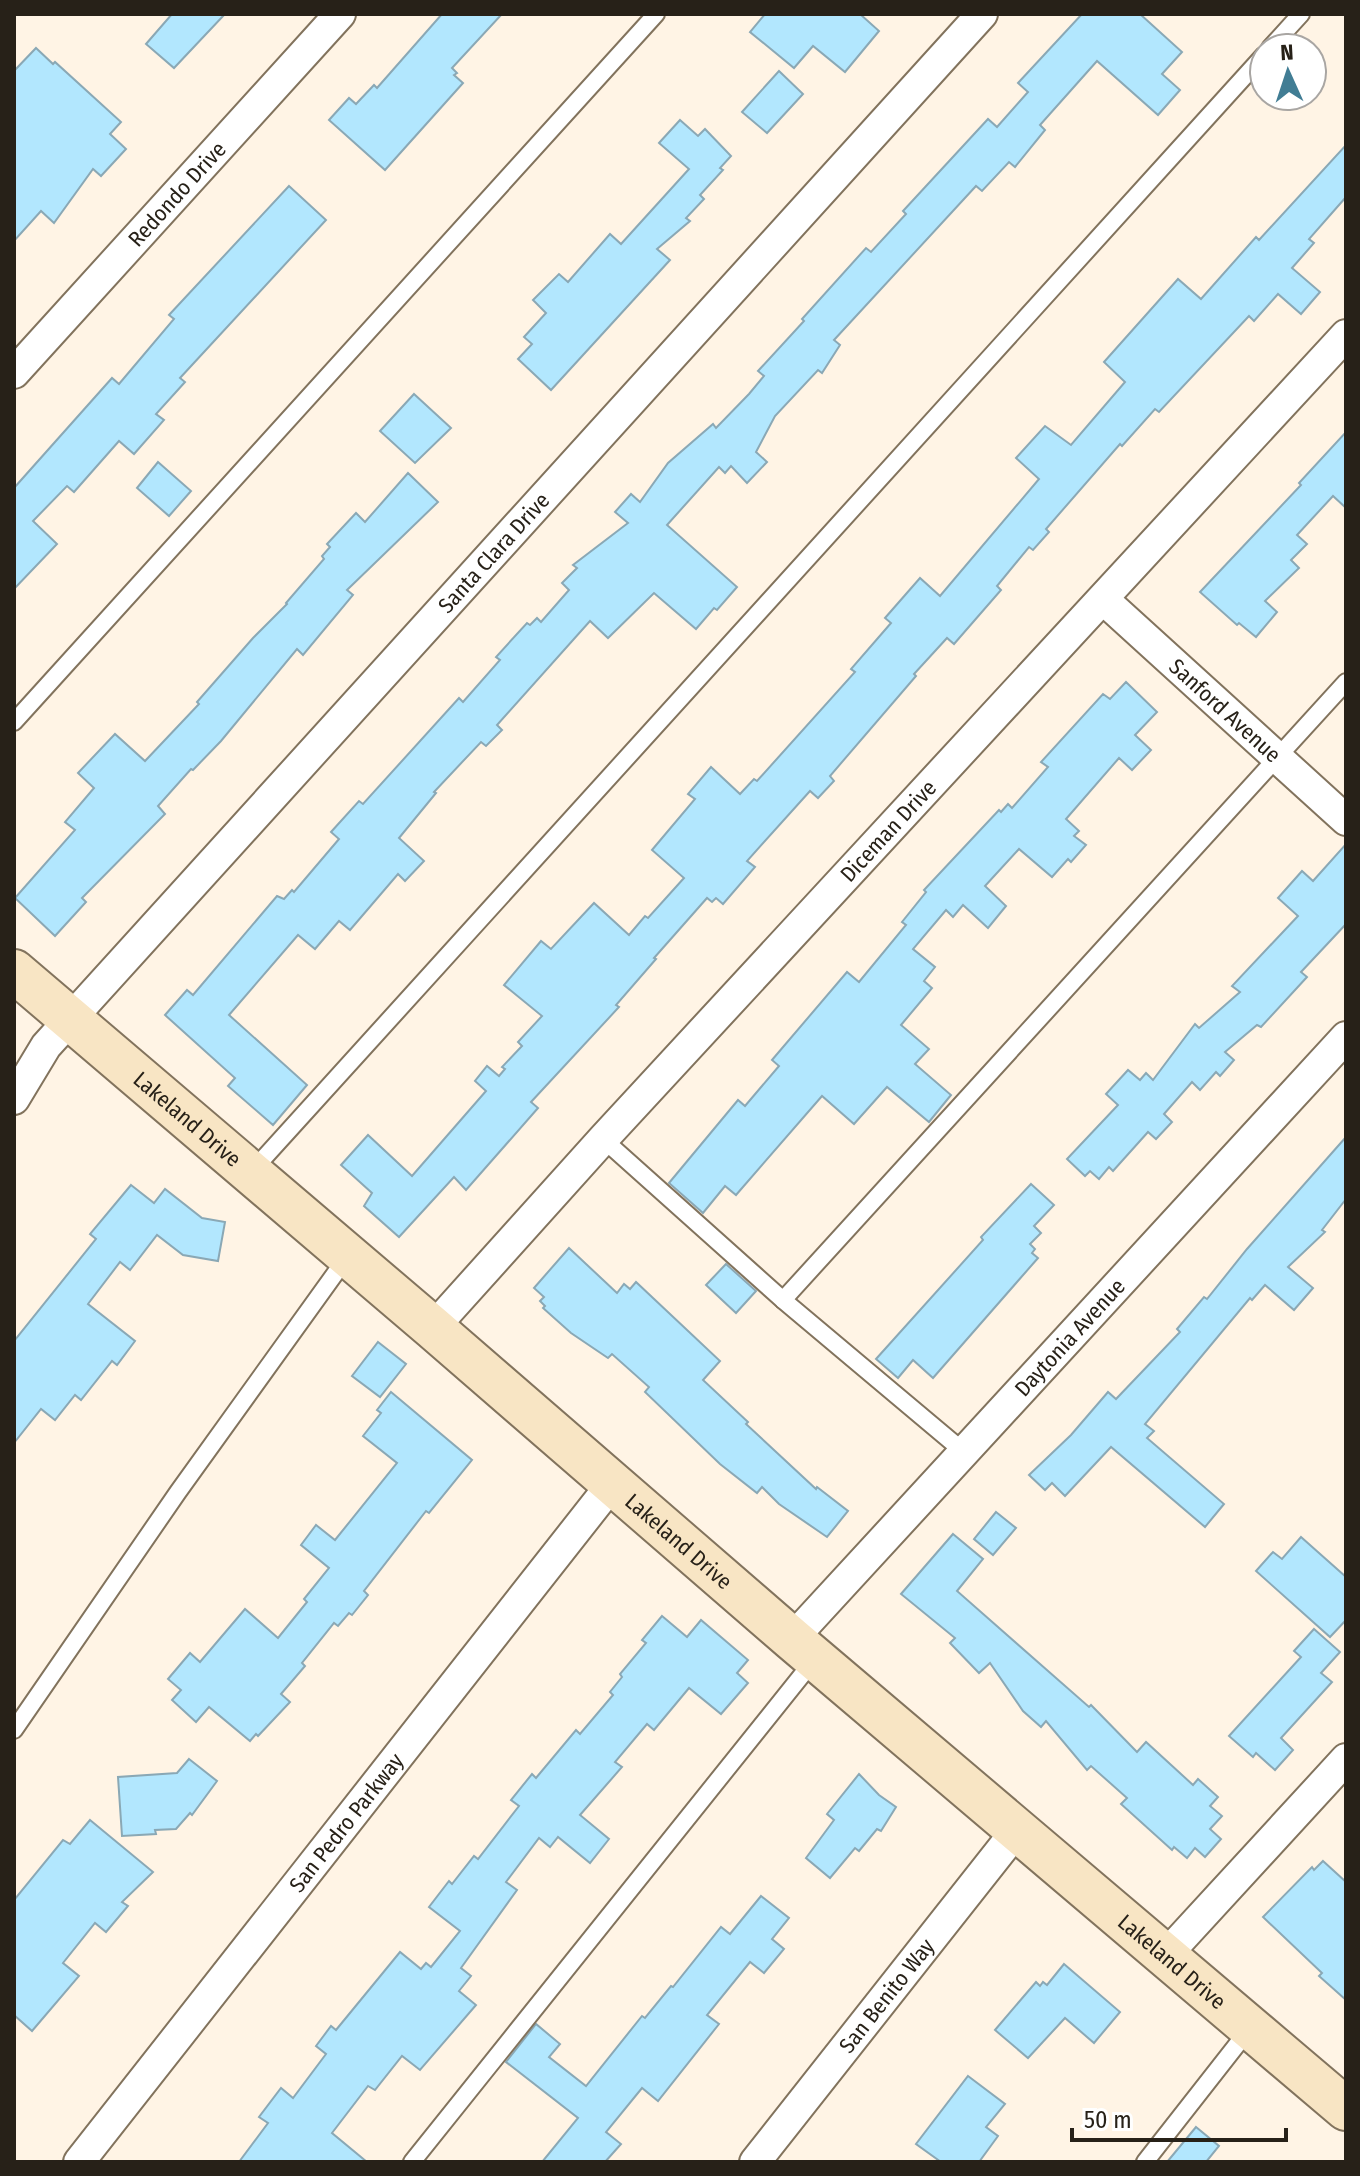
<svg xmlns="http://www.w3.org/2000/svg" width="1360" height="2176" font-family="'Fira Sans Condensed',sans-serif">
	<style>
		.building { fill: #b2e7fe; stroke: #8aa8b5; stroke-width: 2 }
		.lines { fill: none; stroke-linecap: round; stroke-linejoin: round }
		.lane-casing { stroke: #82735d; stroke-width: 20 }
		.street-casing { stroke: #82735d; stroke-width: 34 }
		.secondary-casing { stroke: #82735d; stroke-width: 46 }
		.lane { stroke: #fff; stroke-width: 16 }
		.street { stroke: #fff; stroke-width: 30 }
		.secondary { stroke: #f8e5c4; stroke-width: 42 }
		.labels { text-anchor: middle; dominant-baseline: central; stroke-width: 7; stroke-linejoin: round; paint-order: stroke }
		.street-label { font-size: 22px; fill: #272118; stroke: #fff }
	</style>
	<rect width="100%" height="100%" fill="#fff4e5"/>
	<g class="building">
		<polygon points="172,14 225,14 174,68 146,44"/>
		<polygon points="442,14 502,14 452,68 457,73 454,75 463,83 385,170 329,120 349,98 356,104 374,85 377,88"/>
		<polygon points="765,14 860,14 879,31 845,72 813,46 794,68 750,32"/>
		<polygon points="1082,14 1140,14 1182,52 1162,74 1180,90 1158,115 1097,61 1040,125 1045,130 1015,167 1009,162 982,191 976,186 834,340 840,345 822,373 818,370 775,416 756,452 767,462 747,483 731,466 725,473 719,467 667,525 737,587 717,610 714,608 696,629 654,593 608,638 590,621 497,725 502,730 486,746 481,742 434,792 436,793 399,838 424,861 405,881 398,874 350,930 339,921 315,949 298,935 229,1015 307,1085 273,1125 228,1086 235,1078 165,1015 187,990 193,995 277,896 284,899 292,890 294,892 339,839 331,832 359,801 363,804 459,698 463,702 500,660 496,657 527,623 530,625 537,618 541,622 569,590 562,583 577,568 573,565 628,523 615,512 631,494 640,502 668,463 713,424 716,428 749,394 764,376 758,371 804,321 802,319 866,248 871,252 906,214 903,211 988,119 997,127 1028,92 1018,83"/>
		<polygon points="36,48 53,64 55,62 121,122 110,134 126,149 101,176 93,169 54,223 41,211 14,241 14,71"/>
		<polygon points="779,71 803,94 767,133 742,112"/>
		<polygon points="680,120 698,136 705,129 731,156 720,168 723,170 700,195 704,199 686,218 690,221 657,249 670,260 551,390 518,359 532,344 524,337 546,313 533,300 559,274 568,282 610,234 621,244 689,169 659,143"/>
		<polygon points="1346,145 1346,197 1309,239 1314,243 1292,268 1320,292 1301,314 1278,294 1254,321 1249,316 1159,412 1155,409 1122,446 1120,444 1046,529 1049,532 1033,550 1029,547 997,586 1001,590 954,644 947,638 914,674 916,676 830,776 834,781 818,798 810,791 747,861 755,867 723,904 716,898 712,902 707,898 654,958 656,959 616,1005 619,1007 531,1102 538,1108 466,1190 454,1177 399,1237 364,1206 372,1193 341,1165 368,1135 412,1176 486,1091 475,1081 487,1066 499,1076 505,1069 502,1067 522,1046 518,1042 542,1016 504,985 541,941 551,949 594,903 629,935 645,916 648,918 684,878 652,850 695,799 688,794 711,767 740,794 754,779 757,781 855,672 851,669 891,623 885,618 920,578 940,596 1039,479 1016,458 1045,426 1071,445 1125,382 1104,362 1178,279 1201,299 1256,237 1259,240"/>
		<polygon points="289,186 326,220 180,378 185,382 156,414 164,420 134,454 119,441 74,492 67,486 33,521 57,544 14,589 14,488 112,378 119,384 174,319 169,315"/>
		<polygon points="414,394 451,428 415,463 380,431"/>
		<polygon points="1346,432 1346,508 1333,496 1297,535 1307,544 1291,560 1299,568 1265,601 1277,612 1256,637 1239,623 1237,625 1200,592 1301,485 1299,483"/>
		<polygon points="158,462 191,491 169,516 137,488"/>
		<polygon points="408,473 438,502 347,590 353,595 303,655 297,649 221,741 193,770 191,769 158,806 165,814 82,898 86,902 55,936 15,898 75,830 65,822 94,788 78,773 115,734 145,761 199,704 197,702 253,638 287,604 286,603 324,559 322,556 330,547 327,544 356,513 365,522"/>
		<polygon points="1126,682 1157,712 1135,735 1151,750 1132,770 1119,758 1066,819 1079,831 1074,836 1086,845 1071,862 1068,859 1052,877 1019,849 985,886 1006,906 988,928 963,905 953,917 946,910 913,949 935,967 924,981 932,988 901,1025 929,1049 915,1064 951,1095 929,1122 887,1087 854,1124 822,1096 736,1195 725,1186 703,1213 669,1183 738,1100 745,1106 779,1066 772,1060 847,972 859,982 906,925 902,922 926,892 924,890 999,810 1001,812 1008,804 1012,808 1048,767 1041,762 1103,694 1110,699"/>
		<polygon points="1346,844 1346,924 1301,972 1307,977 1261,1027 1257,1025 1225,1052 1234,1060 1220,1076 1216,1072 1200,1090 1192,1082 1164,1114 1172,1122 1156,1139 1148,1132 1113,1171 1109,1167 1099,1179 1090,1171 1085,1176 1067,1159 1118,1105 1106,1094 1128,1070 1140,1080 1146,1073 1153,1080 1195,1024 1199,1028 1240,992 1232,986 1298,916 1278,898 1302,871 1313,881"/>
		<polygon points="1346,1137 1346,1199 1322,1230 1325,1232 1288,1267 1313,1288 1294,1310 1265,1285 1252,1300 1250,1298 1145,1424 1154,1431 1147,1438 1224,1504 1205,1527 1111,1447 1065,1496 1052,1483 1045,1490 1029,1475 1071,1435 1108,1392 1116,1399 1180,1332 1177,1329 1204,1297 1207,1299 1247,1249"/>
		<polygon points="1031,1184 1054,1205 1034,1226 1041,1233 1030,1244 1035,1249 1032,1253 1038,1258 933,1378 913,1360 898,1378 876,1359 983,1240 981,1237"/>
		<polygon points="131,1185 154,1203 165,1189 202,1218 225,1222 218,1261 183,1255 157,1235 130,1270 120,1262 88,1304 135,1341 117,1365 112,1361 81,1400 75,1395 55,1420 41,1409 14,1443 14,1341 96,1239 90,1234"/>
		<polygon points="569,1248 617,1293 624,1284 630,1289 636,1282 720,1361 703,1380 748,1422 746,1424 816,1489 817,1487 848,1511 827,1537 779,1504 762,1487 757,1493 720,1464 645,1392 649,1387 612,1354 608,1358 571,1333 543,1308 545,1306 540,1301 544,1297 534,1288"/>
		<polygon points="726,1264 756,1291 736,1313 706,1285"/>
		<polygon points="378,1342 406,1364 380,1397 352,1376"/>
		<polygon points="391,1392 472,1460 429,1513 426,1511 364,1591 368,1595 352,1615 349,1613 338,1626 334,1623 302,1663 305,1666 281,1694 290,1702 258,1736 256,1734 250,1741 209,1707 196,1722 172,1700 181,1690 168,1679 190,1653 200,1662 245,1609 278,1638 307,1602 304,1599 329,1568 301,1545 316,1525 335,1540 397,1463 363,1436 381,1413 377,1410"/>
		<polygon points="996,1512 1016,1528 993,1555 974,1539"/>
		<polygon points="953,1534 983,1559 957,1591 1089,1707 1091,1705 1137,1752 1146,1742 1193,1785 1198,1779 1218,1797 1210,1806 1222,1816 1210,1829 1221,1839 1205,1857 1195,1848 1187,1858 1174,1847 1172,1850 1121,1804 1127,1798 1091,1766 1087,1770 1046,1721 1041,1727 1023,1711 990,1663 979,1673 950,1643 955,1638 901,1594"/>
		<polygon points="1301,1537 1346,1577 1346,1620 1330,1637 1256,1571 1273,1552 1282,1559"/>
		<polygon points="662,1616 687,1637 701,1620 748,1660 737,1673 748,1683 721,1714 689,1688 654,1730 647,1724 615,1762 622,1767 580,1815 609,1839 590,1863 558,1837 550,1847 539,1838 506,1882 517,1890 461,1968 471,1976 459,1991 476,2005 420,2070 402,2056 375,2090 368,2086 332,2133 367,2162 239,2162 268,2123 259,2117 281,2088 293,2098 326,2054 316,2046 331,2026 336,2030 400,1952 421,1969 426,1963 431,1967 460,1931 429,1907 449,1881 452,1884 474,1856 478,1859 519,1806 511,1800 532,1774 536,1778 576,1730 580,1734 613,1695 610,1692 622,1677 620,1674 646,1643 642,1640"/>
		<polygon points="1314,1629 1340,1652 1321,1673 1332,1682 1281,1738 1293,1750 1275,1770 1256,1753 1253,1757 1229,1736 1301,1657 1294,1651"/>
		<polygon points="189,1759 217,1781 192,1815 190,1813 176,1829 155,1830 156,1834 122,1836 118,1777 177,1773"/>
		<polygon points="859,1774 879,1795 896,1807 881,1831 877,1829 859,1851 855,1848 830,1878 806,1858 834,1820 827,1814"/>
		<polygon points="90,1820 153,1872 122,1902 128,1906 106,1932 95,1923 63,1963 79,1976 32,2031 14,2015 14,1900 63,1840 70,1844"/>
		<polygon points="1323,1861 1346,1882 1346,2000 1319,1976 1322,1973 1263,1917 1312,1867 1314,1870"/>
		<polygon points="761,1896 789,1918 772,1939 784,1949 764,1973 750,1962 707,2015 719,2024 658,2101 642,2088 606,2132 621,2144 605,2162 542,2162 578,2118 506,2062 536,2024 560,2044 549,2057 586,2086 642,2016 645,2018 671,1986 673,1987 721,1927 730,1934"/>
		<polygon points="1064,1964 1120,2012 1094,2043 1065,2018 1028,2058 995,2030 1036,1982 1040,1986 1043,1982 1047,1985"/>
		<polygon points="968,2076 1005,2104 986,2127 998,2136 979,2162 941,2162 916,2144"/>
		<polygon points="1196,2127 1219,2146 1206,2162 1167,2162"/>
	</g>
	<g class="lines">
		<defs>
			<g id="lane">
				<polyline points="1270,48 1301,14"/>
				<polyline points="14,722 656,14"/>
				<polyline points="603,1139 783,1300 964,1452"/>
				<polyline points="252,1171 1264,55"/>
				<polyline points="783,1300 1346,682"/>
				<polyline points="14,1730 178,1492 347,1257"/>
				<polyline points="412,2162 814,1660"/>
				<polyline points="1145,2162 1250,2028"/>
			</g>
			<g id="street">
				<path id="s1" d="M14,373L340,14"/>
				<path id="s2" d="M1104,600L1346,820"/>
				<path id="s3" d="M14,1099L46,1046L982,14"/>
				<path id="s4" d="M433,1328L603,1139L1346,335"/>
				<path id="s5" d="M792,1639L1346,1037"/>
				<polyline points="1166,1955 1346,1759"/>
				<path id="s6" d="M79,2162L612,1484"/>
				<path id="s7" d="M755,2162L1017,1830"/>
			</g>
			<g id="secondary">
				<path id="s8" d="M14,971L433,1328L792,1639L1346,2109"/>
			</g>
		</defs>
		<use href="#lane" class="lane-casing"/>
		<use href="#street" class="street-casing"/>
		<use href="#secondary" class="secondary-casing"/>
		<use href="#lane" class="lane"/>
		<use href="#street" class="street"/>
		<use href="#secondary" class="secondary"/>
	</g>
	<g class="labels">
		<g class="street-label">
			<text stroke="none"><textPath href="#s1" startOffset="242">Redondo Drive</textPath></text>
			<text stroke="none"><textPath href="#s3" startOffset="728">Santa Clara Drive</textPath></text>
			<text stroke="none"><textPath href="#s2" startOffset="164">Sanford Avenue</textPath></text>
			<text stroke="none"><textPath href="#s4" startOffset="674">Diceman Drive</textPath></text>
			<text stroke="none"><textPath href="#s8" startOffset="228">Lakeland Drive</textPath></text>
			<text stroke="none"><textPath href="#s5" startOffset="410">Daytonia Avenue</textPath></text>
			<text stroke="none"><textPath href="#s8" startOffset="876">Lakeland Drive</textPath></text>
			<text stroke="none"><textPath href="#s6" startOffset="432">San Pedro Parkway</textPath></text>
			<text stroke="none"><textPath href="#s8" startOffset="1524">Lakeland Drive</textPath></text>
			<text stroke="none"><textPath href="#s7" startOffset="212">San Benito Way</textPath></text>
		</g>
	</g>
	<rect width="1360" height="2176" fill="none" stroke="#272118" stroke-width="32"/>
	<g transform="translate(1288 72) rotate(357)"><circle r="38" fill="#ffffff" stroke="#a9a6a3" stroke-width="2"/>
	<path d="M0-6L14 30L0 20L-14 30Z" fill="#417d94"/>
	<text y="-12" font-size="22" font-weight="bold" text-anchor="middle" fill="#272118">N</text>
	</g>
	<path d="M1072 2128v12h214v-12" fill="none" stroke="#272118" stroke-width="4"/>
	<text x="1084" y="2128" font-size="24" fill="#272118" stroke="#ffffff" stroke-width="6" paint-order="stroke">50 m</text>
</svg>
